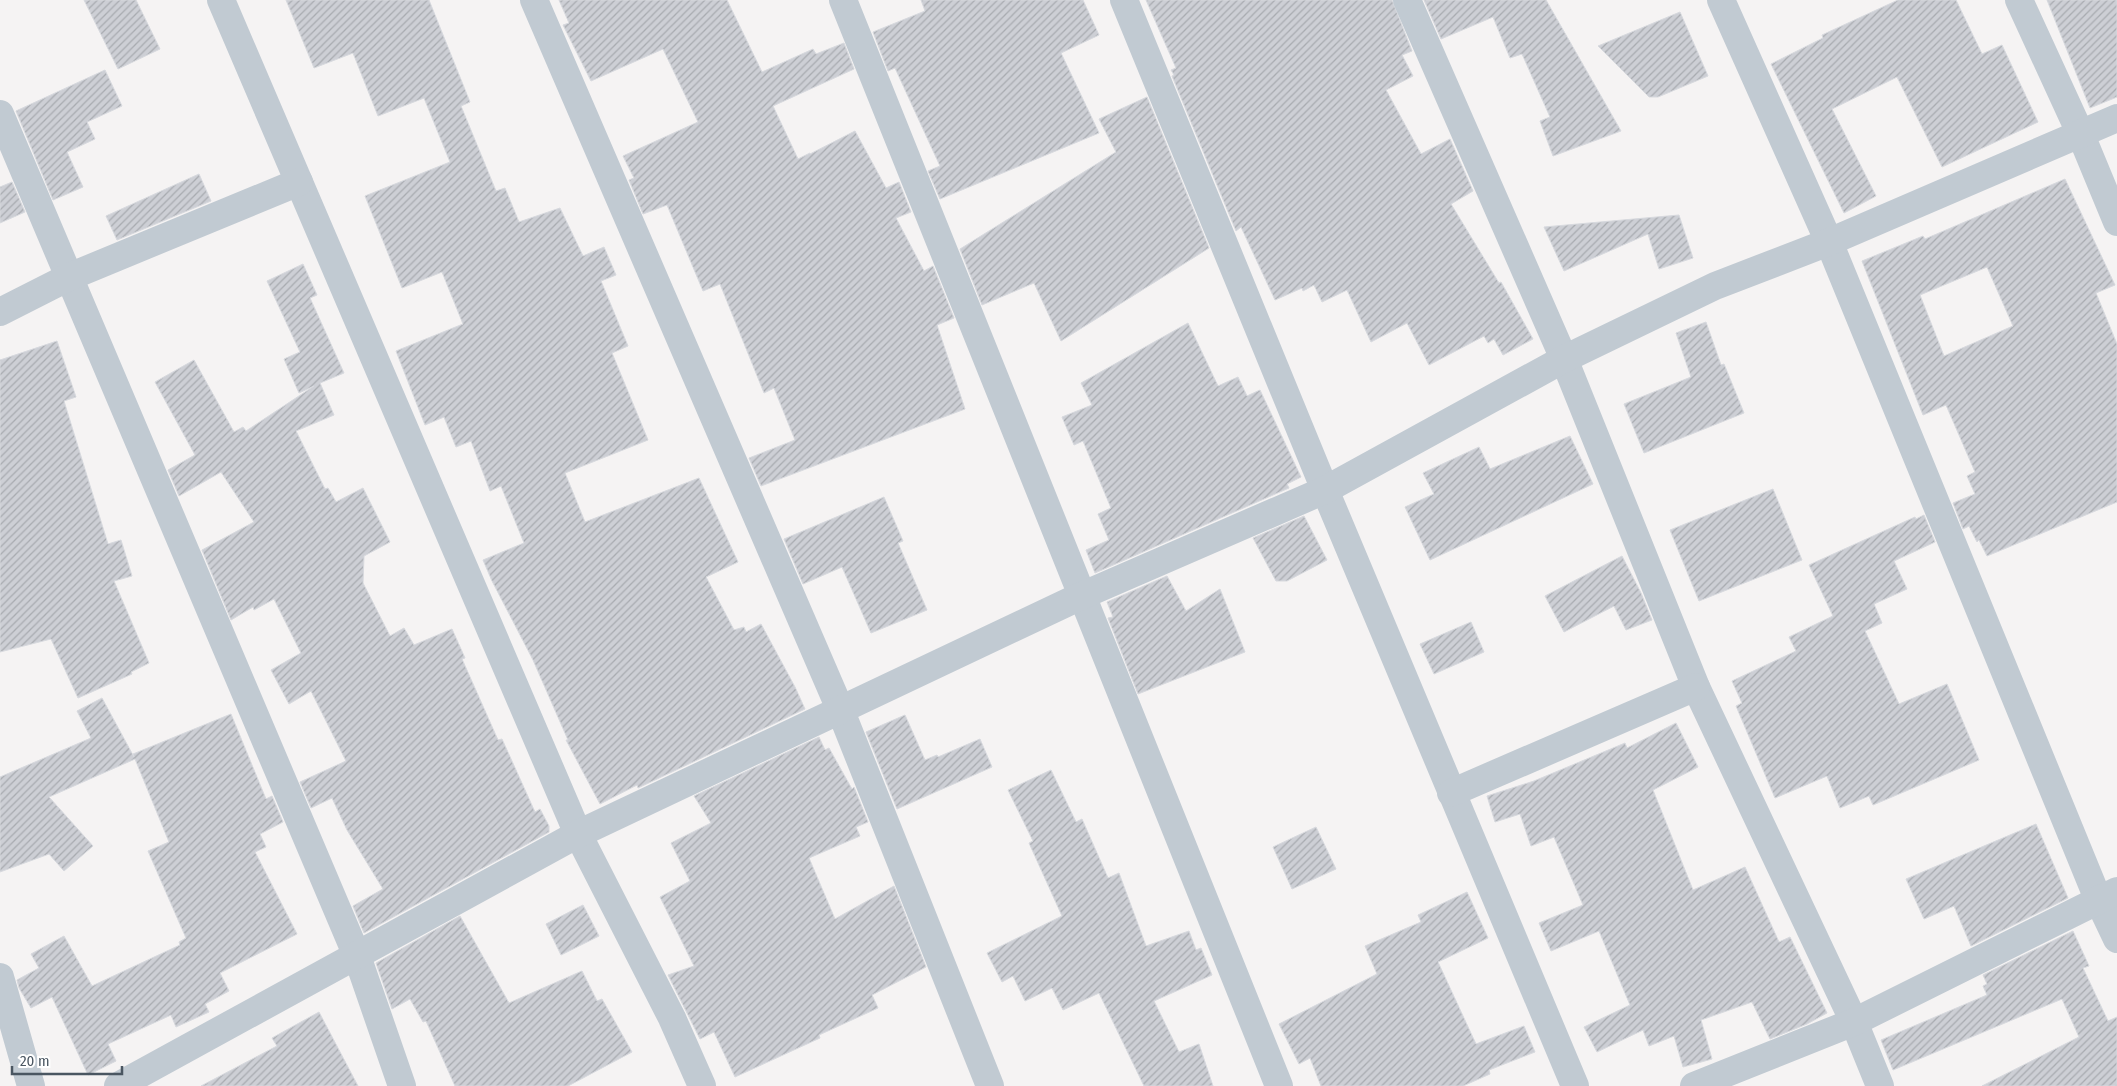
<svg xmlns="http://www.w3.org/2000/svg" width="2117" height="1086" font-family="'Fira Sans Condensed',sans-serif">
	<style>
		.building { fill: url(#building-hatch); stroke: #d7d9de; fill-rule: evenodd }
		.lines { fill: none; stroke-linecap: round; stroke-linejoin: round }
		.minor { stroke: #c1cad2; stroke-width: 28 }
	</style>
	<defs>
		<pattern id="building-hatch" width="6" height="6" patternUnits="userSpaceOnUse" patternTransform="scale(1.25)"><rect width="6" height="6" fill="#cdcfd5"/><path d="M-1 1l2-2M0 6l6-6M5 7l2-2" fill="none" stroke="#a8abb0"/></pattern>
	</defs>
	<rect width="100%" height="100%" fill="#f5f3f3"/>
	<g class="building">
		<polygon points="84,0 136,0 160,49 118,69"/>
		<polygon points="286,0 429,0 470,102 461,106 496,191 505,188 519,222 560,208 583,256 604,247 616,275 601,281 628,346 612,353 648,440 565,473 585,522 699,478 738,562 706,577 734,630 744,627 746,632 761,624 795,687 805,709 638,788 637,785 600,804 566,740 568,740 533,660 492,581 483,560 524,543 501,486 490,491 471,441 456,447 444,417 425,425 396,351 463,324 442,272 402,288 365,196 450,162 424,98 378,116 353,53 314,68"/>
		<polygon points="559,0 727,0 762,72 813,49 816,54 844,43 854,69 773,106 798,159 810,153 810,154 855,131 886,188 899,182 911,212 896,218 924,271 933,266 954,318 937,325 965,409 761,486 749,458 795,440 774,388 764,393 720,284 703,291 667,205 643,214 629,180 634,178 623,156 698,122 663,49 591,81 563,25 569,23"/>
		<polygon points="921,0 1083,0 1099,35 1061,53 1099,133 940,199 928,171 940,166 895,68 888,71 873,32 925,11"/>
		<polygon points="1146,0 1392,0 1412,51 1402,55 1413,76 1386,90 1421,154 1450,139 1473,191 1451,204 1499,283 1501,282 1533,339 1503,355 1494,339 1488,343 1484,336 1429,365 1407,323 1371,342 1347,290 1322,302 1314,285 1303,291 1302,288 1275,300 1241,227 1236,231 1172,76 1174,75 1171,70 1176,68"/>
		<polygon points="1424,0 1546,0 1621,131 1553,156 1540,121 1550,117 1522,54 1510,58 1493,17 1441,39"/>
		<polygon points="1898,0 1956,0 1982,54 2002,45 2038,122 1942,167 1897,77 1832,109 1876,196 1844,213 1771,64 1823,38 1822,35"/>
		<polygon points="2047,0 2117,0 2117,97 2090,108"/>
		<polygon points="1680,12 1708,76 1658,97 1649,97 1598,46"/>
		<polygon points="105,70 122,106 87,122 95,139 67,152 83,187 53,200 16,111"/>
		<polygon points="1147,97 1209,248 1061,341 1034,283 982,305 960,249 1116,152 1099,119"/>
		<polygon points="199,174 211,201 117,240 106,216"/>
		<path d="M2065,179L2115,285L2096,293L2117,344V502L1987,556L1979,540L1977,542L1969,526L1963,529L1953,503L1975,494L1967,476L1975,472L1946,405L1923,415L1862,261L1923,236L1925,239ZM1987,267L2013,326L1944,356L1920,295Z"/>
		<polygon points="12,182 25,212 0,223 0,187"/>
		<polygon points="1679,215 1693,258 1659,269 1648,234 1564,271 1544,227"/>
		<polygon points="303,264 317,295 310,298 344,373 320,383 334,415 296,431 325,489 328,488 336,502 363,488 390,542 364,556 363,583 390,636 404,628 414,645 452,629 465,658 462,659 498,740 502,739 535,812 540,809 549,826 549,832 364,933 353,906 383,889 347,830 332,798 311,808 300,782 346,761 311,691 289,704 271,670 301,653 274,599 254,610 253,607 231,620 202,550 254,522 221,472 179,496 168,470 195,455 155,382 194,360 234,432 243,427 246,431 314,386 299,393 284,359 300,352 267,281"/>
		<polygon points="1706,322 1721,365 1724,364 1744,413 1644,453 1624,404 1691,377 1676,333"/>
		<polygon points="1188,323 1218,386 1238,377 1247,396 1260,390 1301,477 1287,484 1289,488 1095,573 1086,550 1109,540 1098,514 1111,508 1083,441 1074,445 1062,417 1092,405 1081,383"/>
		<polygon points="57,341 76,397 64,401 108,544 121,540 132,576 114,581 149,663 131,672 132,674 78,698 51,639 0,652 0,360"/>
		<polygon points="1570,436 1593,484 1430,560 1405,507 1434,494 1423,473 1479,447 1490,469"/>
		<polygon points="1773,489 1802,560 1699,601 1670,530"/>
		<polygon points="884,497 903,541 898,543 927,610 871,633 842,567 803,584 784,539"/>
		<polygon points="1924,515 1935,542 1894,561 1907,589 1874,604 1882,623 1865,631 1899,704 1947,684 1979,760 1873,805 1869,796 1840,808 1827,776 1775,798 1736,706 1742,703 1732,681 1796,651 1789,637 1833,616 1809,565 1915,517 1916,519"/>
		<polygon points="1304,516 1327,560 1287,581 1276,581 1253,538"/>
		<polygon points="1622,556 1641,593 1652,620 1626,630 1614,606 1564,632 1545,596"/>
		<polygon points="1167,576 1186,611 1220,589 1245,652 1138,694 1108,618 1113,617 1107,602"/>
		<polygon points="1471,622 1484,652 1434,674 1420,644"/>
		<polygon points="102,698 134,757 133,754 231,714 266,799 272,796 283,822 260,834 266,847 255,852 297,934 220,973 229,991 205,1004 209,1012 176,1027 171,1015 108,1044 116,1061 88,1075 52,997 31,1008 19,988 17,980 39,968 31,954 64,936 92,986 180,945 179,942 186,938 148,851 169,842 135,759 49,797 93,846 64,871 49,854 0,872 0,777 91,738 77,711"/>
		<polygon points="905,715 925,760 937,755 938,757 980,739 992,767 897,809 866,732"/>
		<polygon points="1676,723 1698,767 1653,790 1693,890 1745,867 1779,942 1790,937 1827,1013 1807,1024 1770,1039 1752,1002 1701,1020 1712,1059 1683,1067 1674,1036 1649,1046 1643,1030 1597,1052 1584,1027 1630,1005 1599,931 1551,951 1539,923 1583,905 1554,837 1531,846 1520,814 1495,822 1487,796 1534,781 1625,743 1627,748"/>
		<polygon points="819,737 825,750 829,748 852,789 854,787 868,822 856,827 860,836 809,858 835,919 894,886 926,967 872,995 878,1008 819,1035 820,1038 735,1077 714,1032 700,1039 668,975 694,966 660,897 690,881 671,843 711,823 694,796"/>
		<polygon points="1051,770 1076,822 1082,819 1108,878 1119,873 1146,946 1189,931 1196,950 1201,948 1212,975 1154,1001 1179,1052 1199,1044 1213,1086 1144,1086 1099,993 1063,1010 1052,988 1025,1001 1013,976 1002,982 987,953 1062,916 1029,843 1033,841 1008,790"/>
		<polygon points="2036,824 2068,898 1971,946 1954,906 1924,919 1906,879"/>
		<polygon points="1316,827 1336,869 1292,889 1273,847"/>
		<polygon points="1467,892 1488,938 1438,962 1476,1044 1524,1026 1535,1052 1489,1070 1490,1074 1463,1086 1321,1086 1310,1058 1299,1064 1279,1024 1377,974 1365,946 1421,922 1418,915"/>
		<polygon points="583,905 599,936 561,955 546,924"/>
		<polygon points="460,916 509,1003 582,971 597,1001 602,999 632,1052 568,1086 455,1086 426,1021 423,1022 410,999 392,1009 376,963"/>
		<polygon points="2073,931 2089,966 2083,968 2108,1021 2117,1017 2117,1086 1982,1086 2079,1037 2062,999 1893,1070 1881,1040 1987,995 1983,986 1987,984 1983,975"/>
		<polygon points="319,1012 358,1086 201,1086 277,1046 272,1038"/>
	</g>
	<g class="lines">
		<g class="minor">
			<polyline points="221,0 578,834 672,1018 702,1086"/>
			<polyline points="534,0 840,709 990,1086"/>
			<polyline points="843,0 1279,1086"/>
			<polyline points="1124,0 1325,490 1575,1086"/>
			<polyline points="1407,0 1564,359 1696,687 1854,1022 1880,1086"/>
			<polyline points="1721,0 1829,242 2098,899 2117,939"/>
			<polyline points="2019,0 2081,135 2117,222"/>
			<polyline points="0,114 357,956 402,1086"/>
			<polyline points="0,312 69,277 299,182"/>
			<polyline points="1451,793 1696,687"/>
			<polyline points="0,977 31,1086"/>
			<polyline points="118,1086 578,834 1081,596 1325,490 1564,359 1715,286 1829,242 2117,118"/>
			<polyline points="1694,1086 1854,1022 2117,891"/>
		</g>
	</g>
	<path d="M12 1066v8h110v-8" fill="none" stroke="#4a5661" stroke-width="2.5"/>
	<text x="20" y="1066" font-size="15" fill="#4a5661" stroke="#ffffff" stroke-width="4" paint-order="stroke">20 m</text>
</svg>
